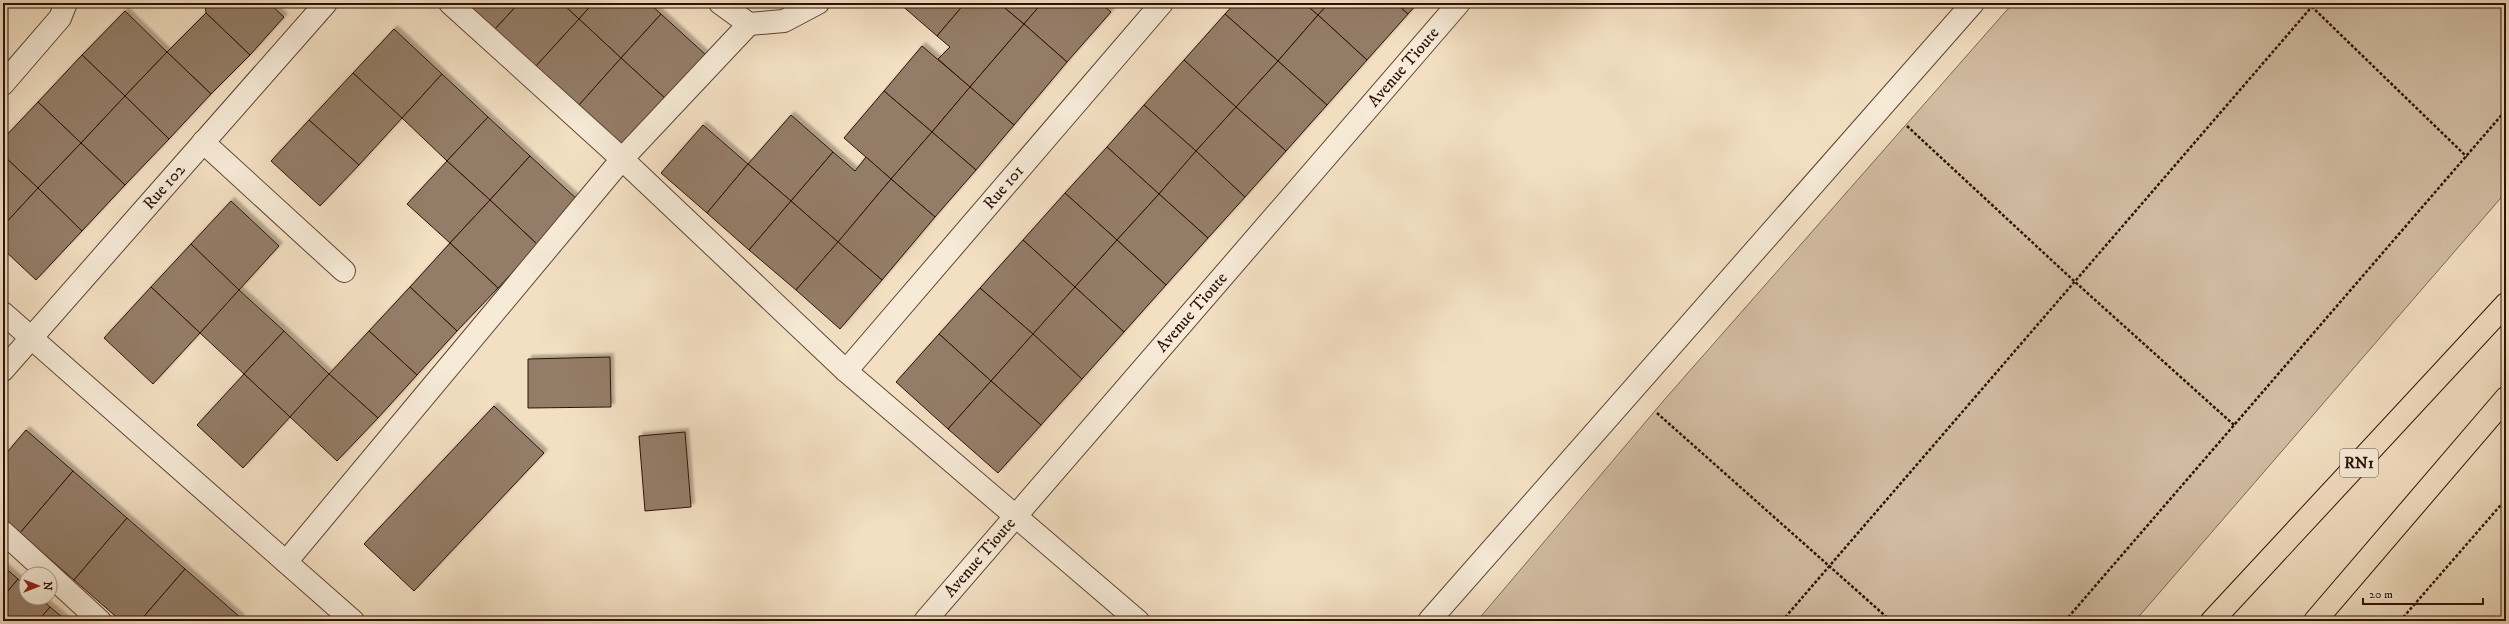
<svg xmlns="http://www.w3.org/2000/svg" width="2509" height="624" font-family="'IM FELL DW Pica',serif">
	<style>
		.green { fill: #d2bda3; stroke: #806754 }
		.building { fill: #947d68; stroke: #2e1106; filter: url(#shadow) }
		.lines { fill: none; stroke-linecap: round; stroke-linejoin: round }
		.minor-casing { stroke: #5f4535; stroke-width: 24 }
		.trunk-casing { stroke: #2e1106; stroke-width: 24 }
		.path { stroke: #2e1106; stroke-width: 2.5; stroke-dasharray: 3 2; stroke-linecap: butt }
		.minor { stroke: #f7ebd8; stroke-width: 22 }
		.trunk { stroke: #f3e0c3; stroke-width: 22 }
		.labels { text-anchor: middle; dominant-baseline: central; stroke-width: 3; stroke-linejoin: round; paint-order: stroke }
		.shield { fill: #f7ebd8; stroke: #6a5245; stroke-width: 1 }
		.shield-label { font-size: 16px; font-weight: bold; fill: #2e1106 }
		.street-label { font-size: 17px; fill: #2e1106; stroke: #f7ebd8 }
	</style>
	<defs>
		<filter id="shadow"><feDropShadow dx="3.5" dy="-3.5" stdDeviation="1" flood-color="#0004"/></filter>
	</defs>
	<rect width="100%" height="100%" fill="#f3e0c3"/>
	<filter id="stains"><feTurbulence type="fractalNoise" baseFrequency=".005" numOctaves="4"/><feColorMatrix values="0 0 0 0 .2 0 0 0 0 .09 0 0 0 0 .02 0 0 0 .5 -.17"/></filter>
	<radialGradient id="worn" r=".72"><stop offset=".6" stop-color="#630" stop-opacity="0"/><stop offset="1" stop-color="#630" stop-opacity=".3"/></radialGradient>
	<polygon class="green" points="2013,3 2506,3 2506,192 2135,621 1477,621 1665,399"/>
	<g class="building">
		<polygon points="205,3 269,3 284,17 250,55 206,13"/>
		<polygon points="467,3 519,3 495,29"/>
		<polygon points="519,3 562,3 579,19 536,66 495,29"/>
		<polygon points="562,3 593,3 579,19"/>
		<polygon points="593,3 649,3 661,14 621,58 579,19"/>
		<polygon points="899,3 965,3 937,36"/>
		<polygon points="965,3 999,3 1024,24 970,87 938,59 950,47 937,36"/>
		<polygon points="999,3 1042,3 1024,24"/>
		<polygon points="1042,3 1100,3 1111,12 1067,62 1024,24"/>
		<polygon points="1235,3 1304,3 1318,15 1278,61 1225,14"/>
		<polygon points="1304,3 1329,3 1318,15"/>
		<polygon points="1329,3 1396,3 1408,14 1367,60 1318,15"/>
		<polygon points="1396,3 1418,3 1408,14"/>
		<polygon points="125,11 167,52 125,96 82,55"/>
		<polygon points="206,13 250,55 211,94 167,52"/>
		<polygon points="661,14 707,56 667,100 621,58"/>
		<polygon points="1225,14 1278,61 1236,107 1184,60"/>
		<polygon points="1318,15 1367,60 1327,105 1278,61"/>
		<polygon points="579,19 621,58 579,105 536,66"/>
		<polygon points="1024,24 1067,62 1014,125 970,87"/>
		<polygon points="394,29 442,74 402,118 353,73"/>
		<polygon points="922,46 970,87 932,132 884,91"/>
		<polygon points="167,52 211,94 169,139 125,96"/>
		<polygon points="82,55 125,96 81,143 38,102"/>
		<polygon points="621,58 667,100 625,147 579,105"/>
		<polygon points="1184,60 1236,107 1196,151 1144,105"/>
		<polygon points="1278,61 1327,105 1286,151 1236,107"/>
		<polygon points="353,73 402,118 359,165 309,120"/>
		<polygon points="442,74 488,117 447,161 402,118"/>
		<polygon points="970,87 1014,125 976,170 932,132"/>
		<polygon points="884,91 932,132 891,179 844,138"/>
		<polygon points="125,96 169,139 125,185 81,143"/>
		<polygon points="38,102 81,143 38,188 3,155 3,139"/>
		<polygon points="1144,105 1196,151 1159,194 1107,147"/>
		<polygon points="1236,107 1286,151 1245,197 1196,151"/>
		<polygon points="791,115 833,152 791,201 748,164"/>
		<polygon points="488,117 530,156 490,200 447,161"/>
		<polygon points="309,120 359,165 320,206 271,161"/>
		<polygon points="703,125 748,164 707,213 661,173"/>
		<polygon points="932,132 976,170 935,217 891,179"/>
		<polygon points="81,143 125,185 82,231 38,188"/>
		<polygon points="1107,147 1159,194 1117,240 1065,193"/>
		<polygon points="1196,151 1245,197 1208,238 1159,194"/>
		<polygon points="833,152 855,171 866,157 891,179 838,242 791,201"/>
		<polygon points="3,155 38,188 3,226"/>
		<polygon points="530,156 579,201 538,245 490,200"/>
		<polygon points="447,161 490,200 450,243 407,204"/>
		<polygon points="748,164 791,201 749,250 707,213"/>
		<polygon points="891,179 935,217 882,280 838,242"/>
		<polygon points="38,188 82,231 36,280 3,249 3,226"/>
		<polygon points="1065,193 1117,240 1075,287 1023,240"/>
		<polygon points="1159,194 1208,238 1166,285 1117,240"/>
		<polygon points="490,200 538,245 498,288 450,243"/>
		<polygon points="231,201 279,246 239,290 191,244"/>
		<polygon points="791,201 838,242 796,290 749,250"/>
		<polygon points="1023,240 1075,287 1033,334 980,288"/>
		<polygon points="1117,240 1166,285 1124,332 1075,287"/>
		<polygon points="838,242 882,280 840,329 796,290"/>
		<polygon points="450,243 498,288 457,331 410,287"/>
		<polygon points="191,244 239,290 200,333 151,287"/>
		<polygon points="151,287 200,333 153,384 104,338"/>
		<polygon points="410,287 457,331 417,375 369,331"/>
		<polygon points="1075,287 1124,332 1082,379 1033,334"/>
		<polygon points="980,288 1033,334 991,381 939,334"/>
		<polygon points="239,290 284,331 244,374 200,333"/>
		<polygon points="284,331 329,374 290,417 244,374"/>
		<polygon points="369,331 417,375 378,418 329,374"/>
		<polygon points="939,334 991,381 948,429 896,382"/>
		<polygon points="1033,334 1082,379 1041,425 991,381"/>
		<polygon points="610,357 611,407 528,408 528,359"/>
		<polygon points="244,374 290,417 243,468 197,425"/>
		<polygon points="329,374 378,418 337,461 290,417"/>
		<polygon points="991,381 1041,425 998,473 948,429"/>
		<polygon points="494,406 544,453 414,591 364,544"/>
		<polygon points="26,430 73,471 20,533 3,518 3,457"/>
		<polygon points="685,432 691,507 645,511 639,436"/>
		<polygon points="73,471 127,518 74,580 20,533"/>
		<polygon points="127,518 185,569 140,621 121,621 74,580"/>
		<polygon points="3,566 18,579 3,597"/>
		<polygon points="185,569 241,618 238,621 140,621"/>
		<polygon points="18,579 26,586 26,598 40,598 50,607 38,621 3,621 3,597"/>
		<polygon points="50,607 67,621 38,621"/>
	</g>
	<g class="lines">
		<defs>
			<g id="minor">
				<polyline points="450,3 622,159 846,371 1138,621"/>
				<polyline points="720,3 749,24 784,21 818,3"/>
				<polyline points="3,84 60,18 66,3"/>
				<polyline points="203,142 344,271"/>
				<polyline points="3,313 353,621"/>
				<path id="s1" d="M3,370L326,3"/>
				<path id="s2" d="M846,371L1162,3"/>
				<polyline points="3,532 49,574"/>
				<polyline points="286,562 622,159 749,24"/>
				<polyline points="50,575 100,621"/>
				<path id="s3" d="M925,621L1459,3"/>
				<polyline points="1429,621 1973,3"/>
			</g>
			<g id="trunk">
				<polyline points="2212,621 2506,304"/>
				<polyline points="2315,621 2506,398"/>
			</g>
		</defs>
		<use href="#minor" class="minor-casing"/>
		<use href="#trunk" class="trunk-casing"/>
		<g class="path">
			<polyline points="2308,3 2467,157"/>
			<polyline points="1907,126 2074,281 2234,425"/>
			<polyline points="1657,413 1891,621"/>
			<polyline points="1782,621 2315,3"/>
			<polyline points="2065,621 2506,110"/>
			<polyline points="2400,621 2506,499"/>
		</g>
		<use href="#minor" class="minor"/>
		<use href="#trunk" class="trunk"/>
	</g>
	<g class="labels">
		<rect class="shield" x="2340" y="449" width="38" height="28" rx="3"/>
		<g class="shield-label">
			<text x="2359" y="463">RN1</text>
		</g>
		<g class="street-label">
			<text stroke="none"><textPath href="#s3" startOffset="732">Avenue Tioute</textPath></text>
			<text stroke="none"><textPath href="#s1" startOffset="244">Rue 102</textPath></text>
			<text stroke="none"><textPath href="#s2" startOffset="242">Rue 101</textPath></text>
			<text stroke="none"><textPath href="#s3" startOffset="408">Avenue Tioute</textPath></text>
			<text stroke="none"><textPath href="#s3" startOffset="84">Avenue Tioute</textPath></text>
		</g>
	</g>
	<rect width="2509" height="624" fill="none" stroke="#f3e0c3" stroke-width="16"/>
	<rect x="4" y="4" width="2501" height="616" fill="none" stroke="#2e1106" stroke-width="2"/>
	<rect x="8" y="8" width="2493" height="608" fill="none" stroke="#2e1106"/>
	<g transform="translate(38 586) rotate(90)"><circle r="19" fill="#f7ebd8" stroke="#a79484"/>
	<path d="M0-3L7 15L0 10L-7 15Z" fill="#8f2418"/>
	<text y="-6" font-size="11" font-weight="bold" text-anchor="middle" fill="#2e1106">N</text>
	</g>
	<path d="M2363 598v6h120v-6" fill="none" stroke="#2e1106" stroke-width="2"/>
	<text x="2369" y="598" font-size="12" fill="#2e1106" stroke="#f7ebd8" stroke-width="3" paint-order="stroke">20 m</text>
	<rect width="100%" height="100%" filter="url(#stains)"/>
	<rect width="100%" height="100%" fill="url(#worn)"/>
</svg>
